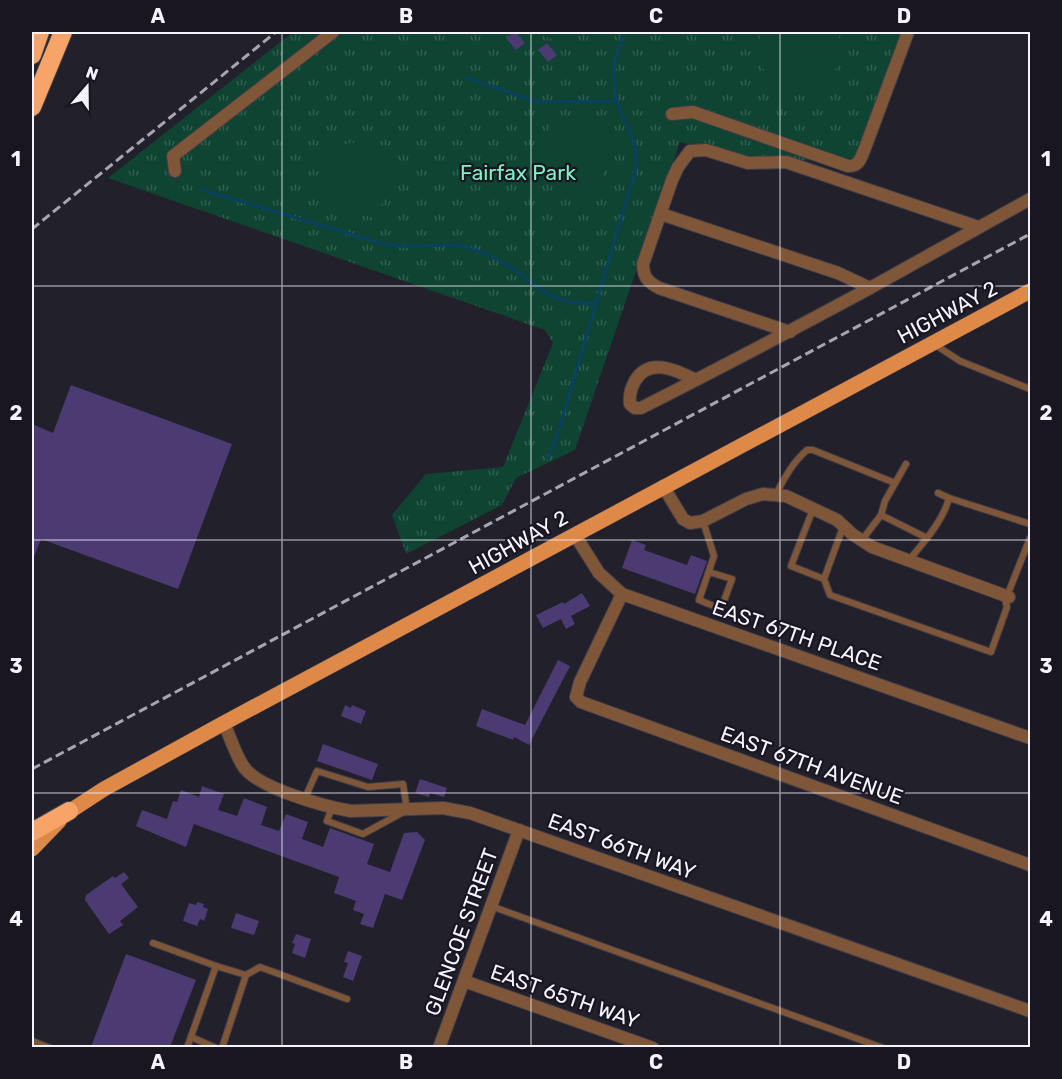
<svg xmlns="http://www.w3.org/2000/svg" width="1062" height="1079" font-family="Rubik,sans-serif">
	<style>
		.grass { fill: url(#grass-tufts) }
		.garden { fill: #0e4431 }
		.lines { fill: none; stroke-linecap: round; stroke-linejoin: round }
		.stream { stroke: #094160; stroke-width: 3 }
		.building { fill: #4c3a73 }
		.lane-casing { stroke: #403e48; stroke-width: 8 }
		.street-casing { stroke: #403e48; stroke-width: 14 }
		.primary-casing { stroke: #403e48; stroke-width: 16 }
		.highway-casing { stroke: #403e48; stroke-width: 20 }
		.lane { stroke: #805639; stroke-width: 6 }
		.street { stroke: #805639; stroke-width: 12 }
		.primary { stroke: #df8949; stroke-width: 15 }
		.highway { stroke: #f8a469; stroke-width: 18 }
		.rail { stroke: #a7a5ae; stroke-width: 3; stroke-dasharray: 9 4.5; stroke-linecap: butt }
		.grid { fill: none; stroke: #f5f3fb; stroke-width: 1.5; stroke-opacity: 0.55 }
		.labels { text-anchor: middle; dominant-baseline: central; stroke-width: 4.5; stroke-linejoin: round; paint-order: stroke }
		.park-label { font-size: 21px; fill: #7ff2c3; stroke: #191621 }
		.street-label { font-size: 21px; fill: #f5f3fb; stroke: #191621 }
		.neatline { fill: none; stroke: #f5f3fb; stroke-width: 2 }
		.grid-label { font-size: 20px; text-anchor: middle; font-weight: bold; fill: #f5f3fb }
	</style>
	<defs>
		<pattern id="grass-tufts" width="24" height="20" patternUnits="userSpaceOnUse" patternTransform="scale(1.5)"><rect width="24" height="20" fill="#0e4431"/><path d="M3 7l-1-3M5 7V3M7 7l1-3M15 17l-1-3M17 17v-4M19 17l1-3" fill="none" stroke="#325f50"/></pattern>
	</defs>
	<rect width="100%" height="100%" fill="#22202b"/>
	<polygon class="grass" points="293,32 908,32 861,158 748,163 680,142 575,450 516,478 502,505 406,554 392,515 426,474 503,467 553,343 545,330 108,178"/>
	<g class="garden">
		<polygon points="532,32 571,32 567,44"/>
		<path d="M762,32H836L845,47L825,93L816,100C805,96 783,91 775,84C760,70 753,50 762,32Z"/>
		<path d="M555,115L607,132L614,146L597,192C567,195 537,188 542,150C543,138 550,126 555,115Z"/>
		<path d="M359,142C366,145 375,148 381,152C402,170 385,201 373,218L329,203L317,185L330,146Z"/>
	</g>
	<g class="lines">
		<g class="stream">
			<polyline points="467,78 536,102 617,101"/>
			<path d="M202,190L384,244C408,249 425,245 449,245C464,245 480,251 493,257C533,276 545,308 596,303"/>
			<path d="M548,458L557,436L636,168C638,145 633,139 624,119C610,90 611,60 625,32"/>
		</g>
	</g>
	<g class="building">
		<polygon points="514,32 516,32 525,43 516,50 506,38"/>
		<polygon points="547,43 557,55 548,62 538,50"/>
		<polygon points="71,385 232,444 178,589 41,539 32,562 32,424 53,433"/>
		<polygon points="632,540 646,545 644,550 687,565 691,555 707,561 695,594 622,568"/>
		<polygon points="582,593 590,606 571,616 575,624 566,629 561,619 543,628 536,615 563,602 564,604"/>
		<polygon points="558,660 570,666 529,745 514,737 513,740 476,726 482,709 525,725"/>
		<polygon points="345,705 351,708 352,705 366,711 361,724 341,716"/>
		<polygon points="323,744 378,764 372,780 317,761"/>
		<polygon points="420,779 447,788 444,797 430,793 429,797 415,793"/>
		<polygon points="202,786 224,794 218,810 237,816 244,798 267,807 261,825 279,831 286,814 308,822 302,839 323,847 330,828 374,844 367,864 390,872 404,833 417,832 425,840 402,900 385,894 373,928 360,924 364,914 353,910 356,901 334,893 339,877 194,824 186,847 136,826 142,810 167,819 173,801 177,802 181,790 199,797"/>
		<polygon points="124,872 129,878 121,884 138,907 120,921 123,925 109,934 85,900 86,895 113,876 115,878"/>
		<polygon points="197,902 204,904 203,907 208,909 204,921 200,919 197,926 183,921 189,903 196,905"/>
		<polygon points="236,913 259,921 254,935 231,928"/>
		<polygon points="296,934 311,939 305,958 292,953 295,944 292,943"/>
		<polygon points="348,951 362,956 353,981 343,977 348,963 344,962"/>
		<polygon points="126,954 196,980 170,1047 91,1047"/>
	</g>
	<g class="lines">
		<defs>
			<g id="lane">
				<polyline points="934,344 960,361 1030,389"/>
				<polyline points="938,493 949,498"/>
				<path d="M776,494C785,477 793,462 807,450H813L895,483"/>
				<polyline points="813,509 791,566 824,579 843,527"/>
				<polyline points="881,515 927,538"/>
				<polyline points="703,521 714,556 699,600 721,609 732,579 709,572"/>
				<polyline points="862,540 881,515 885,501 906,464"/>
				<path d="M909,560C924,542 943,521 949,498L1030,524"/>
				<polyline points="824,579 830,595 991,652 1007,607 1004,595"/>
				<polyline points="1007,596 1030,538"/>
				<polyline points="305,798 317,771 368,787 403,784 407,810 363,834 327,821 332,807"/>
				<polyline points="491,906 883,1048"/>
				<polyline points="153,943 216,966 187,1048"/>
				<polyline points="216,966 246,975 260,967 347,999"/>
				<polyline points="191,1037 216,1048"/>
				<polyline points="32,1041 50,1048"/>
				<polyline points="222,1048 246,975"/>
			</g>
			<g id="street">
				<path d="M672,114L693,112L848,166C859,167 861,158 865,148L908,32"/>
				<polyline points="175,171 173,156 333,32"/>
				<polyline points="661,214 838,273 870,288 1030,199"/>
				<path d="M790,332L659,288C648,282 643,277 643,264L672,180L678,167L690,151L706,150L748,163L786,162L978,227"/>
				<path d="M696,380C678,371 649,356 635,381C631,388 629,396 630,404L635,408H641C718,369 794,329 870,288"/>
				<polyline points="663,486 683,519 690,523 703,521 746,499 763,494 786,496 837,520 852,534 872,547 1009,597"/>
				<polyline points="575,535 599,573 622,594 1030,738"/>
				<polyline points="622,594 580,682 576,697 581,702 1030,865"/>
				<path d="M224,723C230,737 235,753 243,766C257,788 326,807 351,811L443,808L470,813L1030,1011"/>
				<polyline points="464,981 653,1048"/>
				<polyline points="439,1048 519,830"/>
			</g>
			<g id="primary">
				<polyline points="61,817 104,789 224,723 1030,291"/>
				<polyline points="32,849 59,821"/>
			</g>
			<g id="highway">
				<polyline points="32,55 40,32"/>
				<polyline points="32,107 63,32"/>
				<polyline points="32,832 69,811"/>
			</g>
		</defs>
		<use href="#lane" class="lane-casing"/>
		<use href="#street" class="street-casing"/>
		<use href="#primary" class="primary-casing"/>
		<use href="#highway" class="highway-casing"/>
		<use href="#lane" class="lane"/>
		<use href="#street" class="street"/>
		<use href="#primary" class="primary"/>
		<use href="#highway" class="highway"/>
		<g class="rail">
			<polyline points="32,229 276,32"/>
			<polyline points="32,769 1030,234"/>
		</g>
	</g>
	<path class="grid" d="M282,32V1048M531,32V1048M780,32V1048M32,286H1030M32,540H1030M32,793H1030"/>
	<g class="labels">
		<g class="park-label">
			<text x="518" y="172">Fairfax Park</text>
		</g>
		<g class="street-label">
			<text transform="translate(947 312) rotate(-28)">HIGHWAY 2</text>
			<text transform="translate(518 542) rotate(-29)">HIGHWAY 2</text>
			<text transform="translate(797 635) rotate(19)">EAST 67TH PLACE</text>
			<text transform="translate(812 765) rotate(20)">EAST 67TH AVENUE</text>
			<text transform="translate(622 846) rotate(20)">EAST 66TH WAY</text>
			<text transform="translate(461 932) rotate(-70)">GLENCOE STREET</text>
			<text transform="translate(565 996) rotate(19)">EAST 65TH WAY</text>
		</g>
	</g>
	<rect width="1062" height="1079" fill="none" stroke="#191621" stroke-width="66"/>
	<g transform="translate(87 87) rotate(20)" stroke="#191621" stroke-width="4.5" paint-order="stroke">
	<path d="M0-4.5L10 22L0 15L-10 22Z" fill="#f5f3fb"/>
	<text y="-9" font-size="16" font-weight="bold" text-anchor="middle" fill="#f5f3fb">N</text>
	</g>
	<rect x="33" y="33" width="996" height="1013" class="neatline"/>
	<g class="grid-label">
		<text x="158" y="23">A</text>
		<text x="406" y="23">B</text>
		<text x="656" y="23">C</text>
		<text x="904" y="23">D</text>
		<text x="16" y="166">1</text>
		<text x="1046" y="166">1</text>
		<text x="16" y="420">2</text>
		<text x="1046" y="420">2</text>
		<text x="16" y="673">3</text>
		<text x="1046" y="673">3</text>
		<text x="16" y="926">4</text>
		<text x="1046" y="926">4</text>
		<text x="158" y="1069">A</text>
		<text x="406" y="1069">B</text>
		<text x="656" y="1069">C</text>
		<text x="904" y="1069">D</text>
	</g>
</svg>
